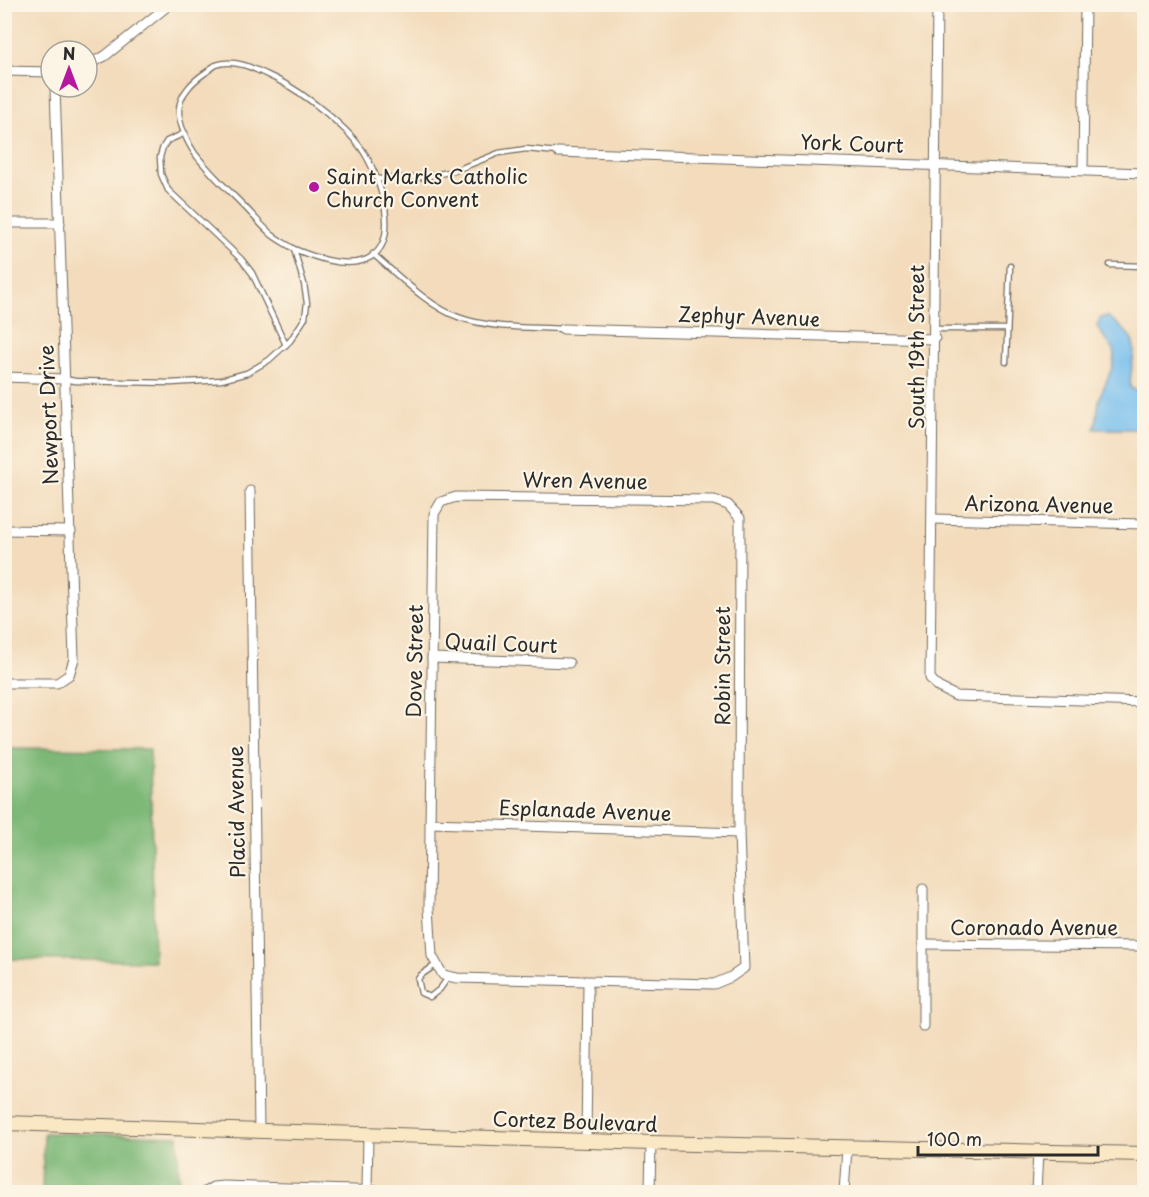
<svg xmlns="http://www.w3.org/2000/svg" width="1149" height="1197" font-family="'Playpen Sans',sans-serif">
	<style>
		.forest { fill: #7db877; stroke: #547251; stroke-width: 1.5 }
		.water { fill: #77bfef; stroke: #51758d; stroke-width: 1.5 }
		.lines { fill: none; stroke-linecap: round; stroke-linejoin: round }
		.lane-casing { stroke: #71695d; stroke-width: 7 }
		.street-casing { stroke: #71695d; stroke-width: 11 }
		.secondary-casing { stroke: #71695d; stroke-width: 16 }
		.lane { stroke: #fff; stroke-width: 4.5 }
		.street { stroke: #fff; stroke-width: 9 }
		.secondary { stroke: #fae7c3; stroke-width: 14 }
		.poi-dot { fill: #b5179e; stroke: #fcf5e5; stroke-width: 2 }
		.labels { text-anchor: middle; dominant-baseline: central; stroke-width: 4.5; stroke-linejoin: round; paint-order: stroke }
		.street-label { font-size: 20px; fill: #2b2b2b; stroke: #fcf5e5 }
		.poi-label { font-size: 20px; fill: #2b2b2b; stroke: #fcf5e5; text-anchor: start }
	</style>
	<rect width="100%" height="100%" fill="#fcf5e5"/>
	<filter id="ink" filterUnits="userSpaceOnUse"><feTurbulence type="fractalNoise" baseFrequency=".0167" numOctaves="2"/><feDisplacementMap in="SourceGraphic" scale="12" xChannelSelector="R" yChannelSelector="G"/><feConvolveMatrix kernelMatrix="1 2 1 2 8 2 1 2 1" color-interpolation-filters="sRGB"/></filter>
	<filter id="wash" filterUnits="userSpaceOnUse"><feTurbulence type="fractalNoise" baseFrequency=".008" numOctaves="4" result="noise"/><feDisplacementMap in="SourceGraphic" scale="24" xChannelSelector="R" yChannelSelector="G"/><feGaussianBlur stdDeviation="1.35" result="paint"/><feColorMatrix in="noise" values="0 0 0 0 0 0 0 0 0 0 0 0 0 0 0 0 0 1.4 0 .05"/><feComposite in="paint" operator="in"/></filter>
	<g filter="url(#wash)">
		<rect width="100%" height="100%" fill="#f3dbbb"/>
		<g class="forest">
			<polygon points="5,748 150,749 154,961 5,959"/>
			<polygon points="44,1133 178,1136 179,1192 42,1192"/>
		</g>
		<path class="water" d="M1107,316C1147,345 1131,346 1130,388L1137,390L1144,388V429H1094C1098,420 1097,410 1099,401C1102,385 1118,366 1113,350C1110,342 1101,335 1097,326L1100,318Z"/>
	</g>
	<g filter="url(#ink)">
		<g class="lines">
			<defs>
				<g id="lane">
					<polyline points="185,133 167,141 163,147 160,157 161,174 168,190 241,259 252,273 286,345"/>
					<polyline points="378,179 423,177 454,171 499,153 526,149 558,152"/>
					<path d="M373,254C398,275 428,306 458,317C491,329 528,327 563,329"/>
					<polyline points="1110,265 1144,266"/>
					<polyline points="935,329 1007,329"/>
					<polyline points="1006,362 1010,266"/>
					<path d="M64,379L75,381L171,383L221,380L247,373L269,360L290,341L305,318L307,303L304,284L294,249C287,244 278,240 271,234C261,225 252,214 243,205C227,189 210,173 196,155C188,144 178,123 179,109C180,94 193,81 205,73C208,71 212,67 216,65C235,57 259,71 276,79C303,92 350,129 365,154C380,179 404,245 365,260C343,268 314,257 294,249"/>
					<polyline points="437,964 421,975 418,979 421,993 430,997 440,989 449,976"/>
				</g>
				<g id="street">
					<polyline points="937,4 930,678 938,687 956,696 1144,702"/>
					<polyline points="87,65 105,56 170,4"/>
					<polyline points="4,71 51,72"/>
					<polyline points="558,152 1144,173"/>
					<polyline points="1083,170 1085,4"/>
					<polyline points="4,223 60,223"/>
					<polyline points="563,329 935,339"/>
					<polyline points="4,377 64,379"/>
					<polyline points="250,491 259,1131"/>
					<polygon points="456,497 714,500 728,505 740,518 739,833 744,968 731,977 714,984 457,978 443,975 432,956 429,908 434,514 441,502"/>
					<polyline points="933,519 1144,524"/>
					<polyline points="4,530 71,531"/>
					<polyline points="432,658 569,663"/>
					<polyline points="4,683 57,683 69,675 74,659 55,87"/>
					<polyline points="430,823 739,833"/>
					<polyline points="923,889 923,1026"/>
					<polyline points="923,944 1144,946"/>
					<polyline points="586,1141 588,982"/>
					<polyline points="367,1190 368,1135"/>
					<polyline points="205,1192 213,1187 223,1186 418,1192"/>
					<polyline points="650,1192 651,1143"/>
					<polyline points="844,1192 847,1148"/>
					<polyline points="1036,1192 1038,1152"/>
				</g>
				<polyline id="secondary" points="4,1123 651,1143 1144,1154"/>
			</defs>
			<use href="#lane" class="lane-casing"/>
			<use href="#street" class="street-casing"/>
			<use href="#secondary" class="secondary-casing"/>
			<use href="#lane" class="lane"/>
			<use href="#street" class="street"/>
			<use href="#secondary" class="secondary"/>
		</g>
	</g>
	<circle class="poi-dot" cx="314" cy="187" r="6"/>
	<g class="labels">
		<g class="street-label">
			<text transform="translate(852 143) rotate(2)">York Court</text>
			<text transform="translate(749 316) rotate(2)">Zephyr Avenue</text>
			<text transform="translate(916 347) rotate(-90)">South 19th Street</text>
			<text transform="translate(48 415) rotate(-92)">Newport Drive</text>
			<text transform="translate(585 480) rotate(1)">Wren Avenue</text>
			<text transform="translate(1039 504) rotate(1)">Arizona Avenue</text>
			<text transform="translate(501 643) rotate(2)">Quail Court</text>
			<text transform="translate(414 661) rotate(-89)">Dove Street</text>
			<text transform="translate(722 666) rotate(-90)">Robin Street</text>
			<text transform="translate(585 810) rotate(2)">Esplanade Avenue</text>
			<text transform="translate(236 812) rotate(-91)">Placid Avenue</text>
			<text x="1034" y="927">Coronado Avenue</text>
			<text transform="translate(575 1121) rotate(2)">Cortez Boulevard</text>
		</g>
		<g class="poi-label">
			<text x="326" y="176">Saint Marks Catholic<tspan x="326" dy="23">Church Convent</tspan></text>
		</g>
	</g>
	<rect width="1149" height="1197" fill="none" stroke="#fcf5e5" stroke-width="24"/>
	<g transform="translate(69 69)"><circle r="28" fill="#fcf5e5" stroke="#a8a49b" stroke-width="1.5"/>
	<path d="M0-4.5L10 22L0 15L-10 22Z" fill="#b5179e"/>
	<text y="-9" font-size="16" font-weight="bold" text-anchor="middle" fill="#2b2b2b">N</text>
	</g>
	<path d="M918 1146v9h180v-9" fill="none" stroke="#2b2b2b" stroke-width="3"/>
	<text x="927" y="1146" font-size="18" fill="#2b2b2b" stroke="#fcf5e5" stroke-width="4.5" paint-order="stroke">100 m</text>
</svg>
